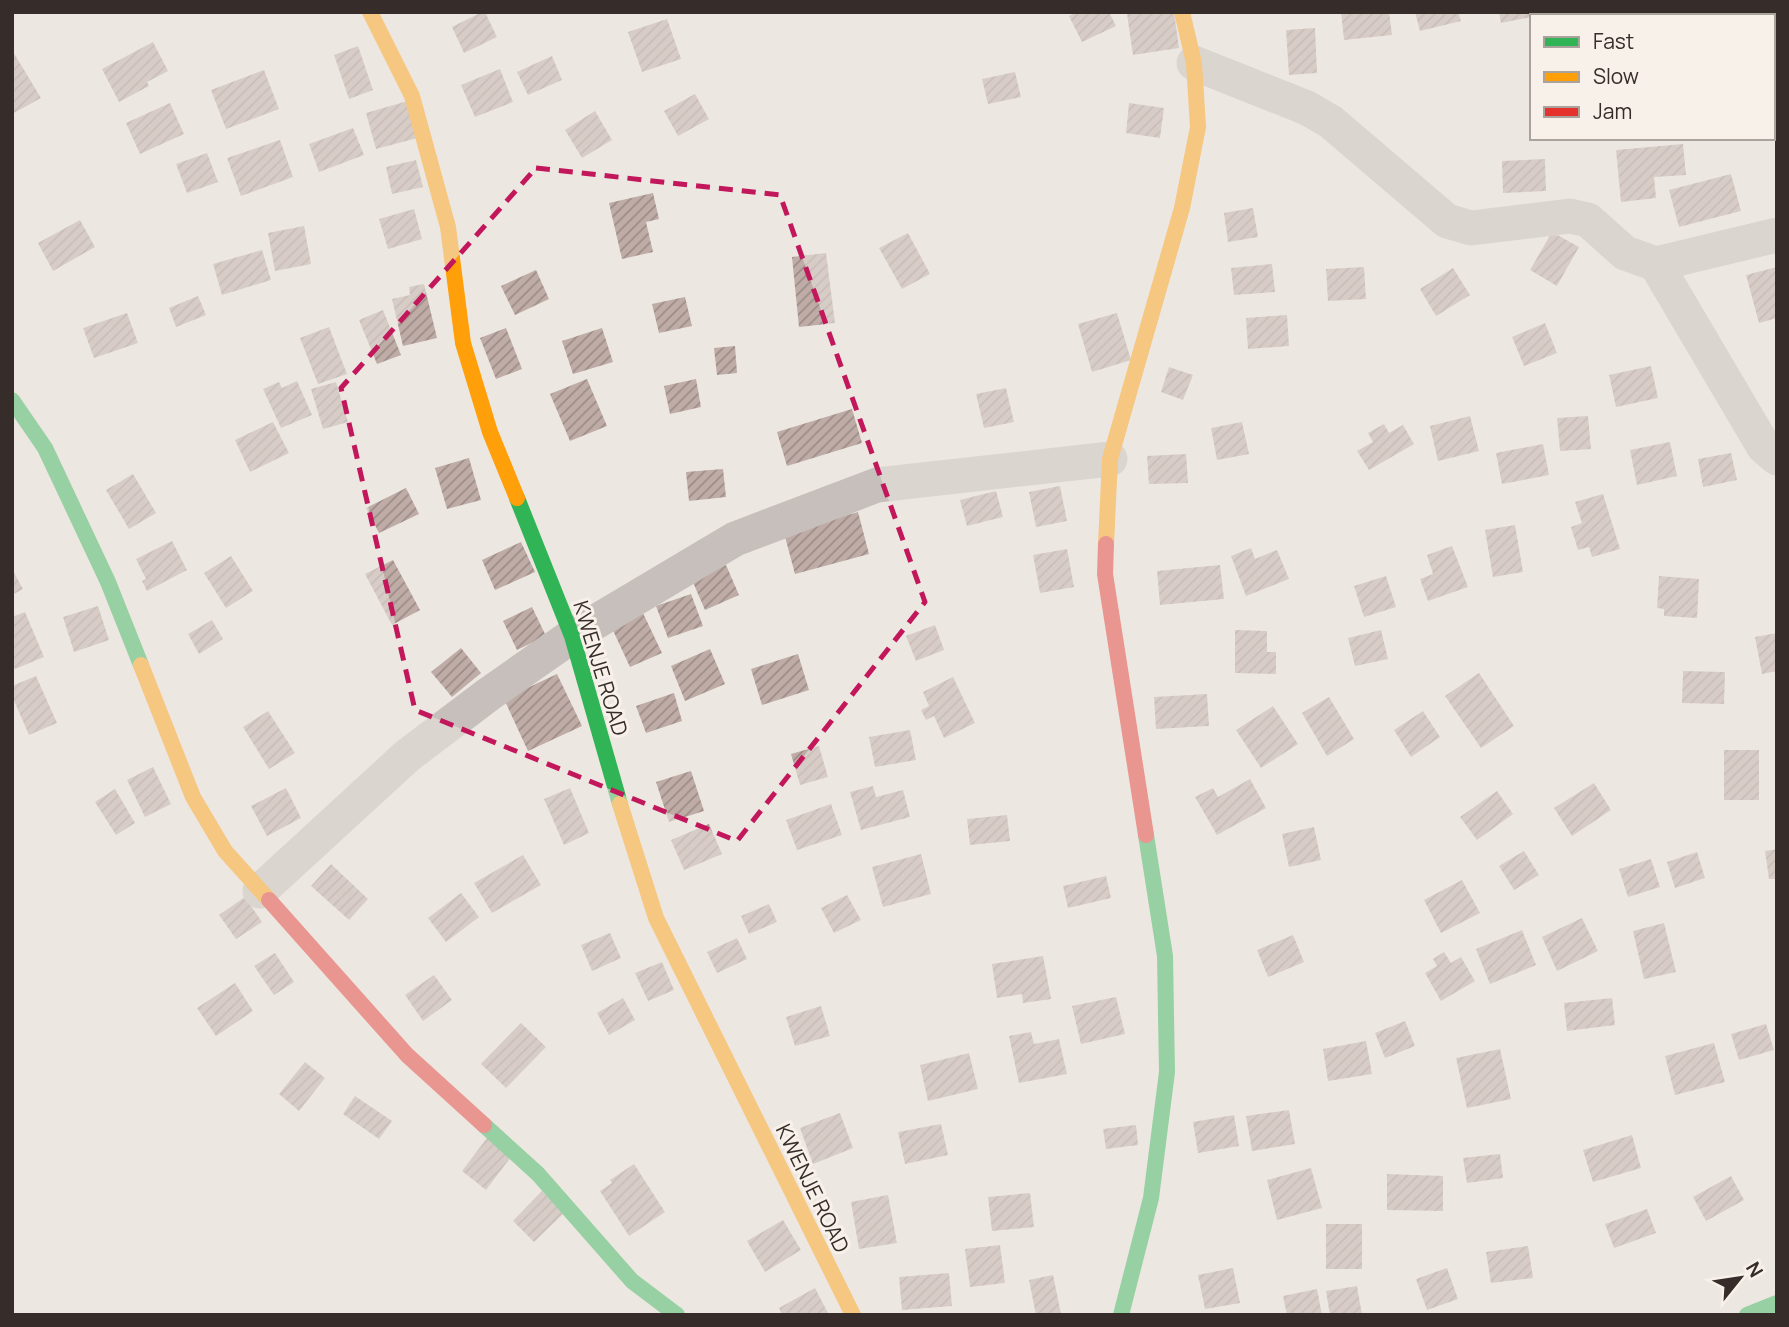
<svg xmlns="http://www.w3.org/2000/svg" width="1789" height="1327" font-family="Manrope,sans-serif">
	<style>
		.building { fill: url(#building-hatch) }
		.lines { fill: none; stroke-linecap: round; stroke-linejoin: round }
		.street { stroke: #c6bfbb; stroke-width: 35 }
		.fast { stroke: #30b455; stroke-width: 16 }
		.slow { stroke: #ff9f0a; stroke-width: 16 }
		.jam { stroke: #e5322d; stroke-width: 16 }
		.marked { fill: none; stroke: #c2185b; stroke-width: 5; stroke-dasharray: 14 9; stroke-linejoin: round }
		.labels { text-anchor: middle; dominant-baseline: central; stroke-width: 6; stroke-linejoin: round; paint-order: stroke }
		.street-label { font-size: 21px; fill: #362d2a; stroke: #f8f1ea }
	</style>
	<defs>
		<pattern id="building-hatch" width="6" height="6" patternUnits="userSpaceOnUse" patternTransform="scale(1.75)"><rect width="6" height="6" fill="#bfaca6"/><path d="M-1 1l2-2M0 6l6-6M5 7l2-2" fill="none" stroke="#9c8c87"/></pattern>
	</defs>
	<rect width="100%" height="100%" fill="#ede7e2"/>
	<g class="building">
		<polygon points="482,12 485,12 497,37 464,53 452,27"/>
		<polygon points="1077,12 1109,12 1116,26 1082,42 1069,16"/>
		<polygon points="1137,12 1174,12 1179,48 1133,55 1127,14"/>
		<polygon points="1341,12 1389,12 1392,35 1344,40"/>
		<polygon points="1415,12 1458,12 1461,21 1420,31"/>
		<polygon points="1499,12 1535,12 1536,16 1501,23"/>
		<polygon points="667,19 681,59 642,72 628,32"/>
		<polygon points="1315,28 1317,73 1289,75 1286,30"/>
		<polygon points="153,42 168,71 147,82 149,86 119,102 102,69"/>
		<polygon points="358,46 373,90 349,99 334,55"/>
		<rect x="1773" y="48" width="4" height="29"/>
		<polygon points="12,50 41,98 12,114"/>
		<polygon points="552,56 562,80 528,95 517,72"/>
		<polygon points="500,69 513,102 475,117 461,85"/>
		<polygon points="264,70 279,109 226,129 211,90"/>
		<polygon points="1015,72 1021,97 988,104 982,79"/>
		<polygon points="695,94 709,119 678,136 664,111"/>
		<polygon points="411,100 421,137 376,149 366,113"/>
		<polygon points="170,103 184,134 140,154 126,123"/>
		<polygon points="1129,103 1164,108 1160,138 1126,133"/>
		<polygon points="595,111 612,140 582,158 565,130"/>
		<polygon points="353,128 364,155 319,172 309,144"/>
		<polygon points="280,140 293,177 241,196 227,158"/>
		<polygon points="1683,144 1686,175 1654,177 1656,198 1621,202 1616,150"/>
		<polygon points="207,153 218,182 187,193 176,164"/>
		<polygon points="1545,159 1546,191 1503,193 1502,161"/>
		<polygon points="416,160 423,187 392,194 386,167"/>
		<polygon points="1731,174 1741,211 1679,227 1669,190"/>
		<polygon points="653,193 659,219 646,222 653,252 622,259 609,203"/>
		<polygon points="1253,208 1258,237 1228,242 1224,213"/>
		<polygon points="414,209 422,239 388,249 379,219"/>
		<polygon points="80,220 95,247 53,271 38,243"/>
		<polygon points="304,226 311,264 275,271 268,233"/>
		<polygon points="1552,232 1579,247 1557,286 1530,270"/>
		<polygon points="908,233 930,274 902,289 879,248"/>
		<polygon points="262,250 271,280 222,295 213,264"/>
		<polygon points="826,253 835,323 799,327 792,257"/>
		<polygon points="1272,264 1275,292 1234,295 1231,268"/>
		<polygon points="1364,267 1366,299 1328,301 1326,269"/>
		<polygon points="1777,267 1777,318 1759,323 1746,275"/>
		<polygon points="1453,268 1470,295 1436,316 1420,289"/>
		<polygon points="536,270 549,299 515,315 501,286"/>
		<polygon points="424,284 437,338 403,346 392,299 410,295 409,287"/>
		<polygon points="198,296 206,315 176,327 169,308"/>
		<polygon points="685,297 692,326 659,333 652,304"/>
		<polygon points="383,310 401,355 377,364 359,320"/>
		<polygon points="127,313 138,343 94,358 83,328"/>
		<polygon points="1117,313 1131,360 1092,372 1078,324"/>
		<polygon points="1287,315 1289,346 1248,349 1246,318"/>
		<polygon points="1545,323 1557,353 1524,366 1512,337"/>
		<polygon points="329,327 347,374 318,384 300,338"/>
		<polygon points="506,328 522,369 496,379 480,338"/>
		<polygon points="602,328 613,362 573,374 562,341"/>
		<polygon points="735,346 737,373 717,375 714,348"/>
		<polygon points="1651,366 1658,398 1616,407 1609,375"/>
		<polygon points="1169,367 1193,375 1183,400 1161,392"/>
		<polygon points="587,379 607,426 570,441 550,394"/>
		<polygon points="696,379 701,407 670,414 664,386"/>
		<polygon points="297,381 312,415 281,428 263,389 279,382 282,388"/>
		<polygon points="336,382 348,422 323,429 311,389"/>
		<polygon points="1006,388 1014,422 984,428 976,394"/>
		<polygon points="852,409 862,443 787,466 777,432"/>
		<polygon points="1470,416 1479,451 1438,461 1430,426"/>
		<polygon points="1588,416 1591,449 1560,451 1557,418"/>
		<polygon points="273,422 289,453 250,472 235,440"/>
		<polygon points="1242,422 1249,454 1217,460 1211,428"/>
		<polygon points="1384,424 1389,433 1403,425 1414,444 1369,470 1357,451 1373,442 1368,433"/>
		<polygon points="1670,442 1677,476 1637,485 1630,450"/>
		<polygon points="1543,444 1549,475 1502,484 1496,453"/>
		<polygon points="1731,453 1737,480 1703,487 1698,459"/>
		<polygon points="1186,454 1188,483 1149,484 1147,456"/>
		<polygon points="469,458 481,500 447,509 435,468"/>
		<polygon points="723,469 726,497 689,501 686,472"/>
		<polygon points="133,474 156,513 129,529 106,490"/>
		<polygon points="1060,486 1067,521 1036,527 1029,492"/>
		<polygon points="406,488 419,514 379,533 366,508"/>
		<polygon points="996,491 1003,517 967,526 960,500"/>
		<polygon points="1603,494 1620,549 1592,557 1589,547 1578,550 1571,527 1582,523 1575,502"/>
		<polygon points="858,512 869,554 795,574 784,533"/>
		<polygon points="1515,525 1523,572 1493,577 1485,530"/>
		<polygon points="172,541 187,570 147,591 142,581 146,579 136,559"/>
		<polygon points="521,542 535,572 495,590 482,560"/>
		<polygon points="1452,546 1468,587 1428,601 1420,579 1433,574 1427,555"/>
		<polygon points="1251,548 1255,559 1277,550 1289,579 1246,596 1231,556"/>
		<polygon points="1067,549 1074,587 1040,593 1033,555"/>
		<polygon points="231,556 253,591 226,608 204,573"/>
		<polygon points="393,560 420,610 392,625 365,574"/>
		<polygon points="726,565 739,595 705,610 692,580"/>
		<polygon points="1220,565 1224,599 1160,605 1157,571"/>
		<polygon points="12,569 23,589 12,595"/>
		<polygon points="1386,576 1396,607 1364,617 1354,586"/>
		<polygon points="1659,576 1699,579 1697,618 1664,616 1664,609 1657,608"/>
		<polygon points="691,594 703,626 668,638 656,606"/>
		<polygon points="98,606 109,640 74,652 63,617"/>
		<polygon points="532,607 546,636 517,650 503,621"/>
		<polygon points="641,609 662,653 630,667 610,624"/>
		<polygon points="25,612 44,657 15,669 12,662 12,617"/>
		<polygon points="212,620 223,639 199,654 188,634"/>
		<polygon points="935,625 944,650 916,661 906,636"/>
		<polygon points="1235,630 1267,631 1267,652 1276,652 1276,674 1235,673"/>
		<polygon points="1381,630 1388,659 1355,666 1348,638"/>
		<polygon points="1777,633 1777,671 1762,674 1755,637"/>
		<polygon points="461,648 481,673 452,697 431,672"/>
		<polygon points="710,649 725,684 685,701 671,666"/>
		<polygon points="798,654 809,690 762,705 751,669"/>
		<polygon points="1683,671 1725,672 1724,704 1682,703"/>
		<polygon points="1479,673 1514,726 1481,748 1445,696"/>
		<polygon points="557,674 582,726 528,751 504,699"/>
		<polygon points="36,676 57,723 29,735 12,696 12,686"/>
		<polygon points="953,677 975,723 944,738 934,716 926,720 921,710 929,706 923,692"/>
		<polygon points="674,693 682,721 646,733 636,706"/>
		<polygon points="1207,694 1209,726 1156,729 1154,697"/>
		<polygon points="1329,697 1354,739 1327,756 1302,713"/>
		<polygon points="1273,706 1298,744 1261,768 1236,730"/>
		<polygon points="268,711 295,753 269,769 243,727"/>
		<polygon points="1423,711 1440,737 1411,757 1394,730"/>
		<polygon points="910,730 916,760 875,767 869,737"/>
		<polygon points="819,746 828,777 800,785 791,754"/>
		<rect x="1724" y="750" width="35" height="50"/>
		<polygon points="153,767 171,804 145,817 127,780"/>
		<polygon points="691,771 704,811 669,822 656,782"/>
		<polygon points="1250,779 1266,808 1217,835 1195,797 1213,788 1218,797"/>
		<polygon points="1594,783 1611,810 1572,836 1554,808"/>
		<polygon points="873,786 876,797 903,790 910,817 861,830 850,792"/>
		<polygon points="286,788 301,818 267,836 251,806"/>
		<polygon points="570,788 589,833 564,845 544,799"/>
		<polygon points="115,789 135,823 116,835 95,802"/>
		<polygon points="1497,791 1513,814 1477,840 1460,817"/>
		<polygon points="831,804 842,835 797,850 786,820"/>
		<polygon points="1007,815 1010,841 970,845 967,819"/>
		<polygon points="709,824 722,854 684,870 671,840"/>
		<polygon points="1314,827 1321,860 1289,867 1282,834"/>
		<polygon points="1777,849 1777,879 1769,879 1765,851"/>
		<polygon points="1524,851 1539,875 1514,890 1499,866"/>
		<polygon points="1697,852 1705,878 1675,888 1667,862"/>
		<polygon points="921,854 931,894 883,907 872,867"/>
		<polygon points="523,855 541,885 492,913 474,883"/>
		<polygon points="1651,859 1660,887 1628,897 1619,869"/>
		<polygon points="331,864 368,899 349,920 311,886"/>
		<polygon points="1106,876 1111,898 1068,908 1063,886"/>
		<polygon points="1462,880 1480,913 1441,933 1424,900"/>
		<polygon points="461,893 479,917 446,942 428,918"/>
		<polygon points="847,895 861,920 834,933 821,908"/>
		<polygon points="245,897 262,922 236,939 219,915"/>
		<polygon points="769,904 777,922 749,934 741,916"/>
		<polygon points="1582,918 1598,951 1557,971 1542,937"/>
		<polygon points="1664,923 1676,972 1644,979 1633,931"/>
		<polygon points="1522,930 1536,965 1490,984 1476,949"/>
		<polygon points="610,933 621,958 592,971 581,945"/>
		<polygon points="1293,935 1304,962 1268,977 1257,950"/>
		<polygon points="737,938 747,959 717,973 707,952"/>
		<polygon points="1444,952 1451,963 1461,957 1475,981 1441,1001 1425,973 1437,966 1433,959"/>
		<polygon points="275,953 294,982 274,995 254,966"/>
		<polygon points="1043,956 1051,999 1023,1003 1022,994 997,998 992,964"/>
		<polygon points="662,962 674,990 648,1001 635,973"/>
		<polygon points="434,975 452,1000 423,1021 405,995"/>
		<polygon points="235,983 253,1011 216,1036 197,1008"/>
		<polygon points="1116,997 1125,1034 1081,1044 1072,1006"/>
		<polygon points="623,998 635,1020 609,1035 597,1013"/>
		<polygon points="1612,998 1615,1025 1567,1031 1564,1003"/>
		<polygon points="821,1006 830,1036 795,1046 786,1017"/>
		<polygon points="1405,1021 1415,1046 1385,1058 1375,1033"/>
		<polygon points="521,1023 546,1047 506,1088 481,1064"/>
		<polygon points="1766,1024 1774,1050 1739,1060 1731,1034"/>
		<polygon points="1031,1032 1034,1044 1059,1039 1067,1074 1019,1083 1009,1036"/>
		<polygon points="1366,1041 1372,1074 1328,1081 1323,1049"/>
		<polygon points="1714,1043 1725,1082 1675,1095 1665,1056"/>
		<polygon points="1500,1049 1511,1099 1467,1108 1456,1058"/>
		<polygon points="969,1053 978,1089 928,1101 920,1065"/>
		<polygon points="305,1062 325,1078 299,1111 279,1094"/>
		<polygon points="355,1096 392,1121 379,1139 343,1114"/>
		<polygon points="1289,1110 1295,1144 1252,1151 1246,1116"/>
		<polygon points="840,1113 853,1148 813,1164 800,1128"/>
		<polygon points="1234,1115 1239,1146 1198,1153 1193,1122"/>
		<polygon points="941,1124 948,1155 905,1164 898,1132"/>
		<polygon points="1136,1125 1138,1145 1106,1149 1103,1129"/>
		<polygon points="490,1134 514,1153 486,1190 462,1171"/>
		<polygon points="1632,1135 1641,1168 1593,1182 1583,1150"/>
		<polygon points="1500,1154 1503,1178 1467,1183 1463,1158"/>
		<polygon points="634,1164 665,1212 629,1236 600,1191 612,1183 610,1180"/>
		<polygon points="1311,1168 1322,1208 1277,1220 1267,1180"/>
		<polygon points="1387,1174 1443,1176 1443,1211 1387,1210"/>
		<polygon points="1731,1176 1744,1200 1706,1221 1693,1197"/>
		<polygon points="542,1191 564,1213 534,1242 513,1221"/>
		<polygon points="1030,1193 1034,1227 992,1231 988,1197"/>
		<polygon points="888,1195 897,1243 859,1249 851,1202"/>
		<polygon points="1647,1209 1656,1233 1614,1248 1605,1224"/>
		<polygon points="783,1220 801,1250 765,1272 747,1241"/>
		<rect x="1326" y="1224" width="36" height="45"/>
		<polygon points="1000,1245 1005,1283 970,1287 965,1249"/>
		<polygon points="1528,1246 1533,1278 1491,1283 1486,1252"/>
		<polygon points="1233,1268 1240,1303 1205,1309 1198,1275"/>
		<polygon points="1447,1268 1458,1299 1427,1310 1416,1279"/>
		<polygon points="949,1273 952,1306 902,1310 899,1277"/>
		<polygon points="1053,1275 1061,1314 1036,1315 1029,1280"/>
		<polygon points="1357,1286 1362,1315 1330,1315 1326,1291"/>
		<polygon points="815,1288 829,1315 782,1315 779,1308"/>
		<polygon points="1317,1289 1322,1315 1287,1315 1283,1296"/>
	</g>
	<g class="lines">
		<g class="street">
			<polyline points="1194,63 1307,108 1331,122 1447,221 1471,228 1570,216 1588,220 1625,253 1656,264 1777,235"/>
			<polyline points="1656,264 1764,447 1777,458"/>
			<polyline points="260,891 407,756 489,694 572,636 735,539 877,485 1110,459"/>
		</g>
		<g class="fast">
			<polyline points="12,400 45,448 108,582 141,665"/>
			<polyline points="517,498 572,636 620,804"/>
			<polyline points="484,1125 538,1174 632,1281 677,1315"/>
			<polyline points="1121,1315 1151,1198 1167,1072 1165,956 1146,835"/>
			<polyline points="1747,1315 1777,1303"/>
		</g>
		<g class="slow">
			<polyline points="370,12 412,96 448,227 463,343 490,432 517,498"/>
			<polyline points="1106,544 1110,459 1182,208 1198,127 1194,63 1182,12"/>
			<polyline points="141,665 193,797 225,851 269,900"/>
			<polyline points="620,804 656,918 853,1315"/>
		</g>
		<g class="jam">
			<polyline points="1106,544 1105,574 1146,835"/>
			<polyline points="269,900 407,1055 484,1125"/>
		</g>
	</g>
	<path d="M0 0H1789V1327H0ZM536,168L780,195L925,602L737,841L415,710L341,388Z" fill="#ede7e2" fill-opacity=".55" fill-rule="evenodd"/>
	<path class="marked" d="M536,168L780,195L925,602L737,841L415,710L341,388Z"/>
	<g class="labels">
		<g class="street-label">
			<text transform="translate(601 668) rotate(73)">KWENJE ROAD</text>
			<text transform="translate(813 1188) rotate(64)">KWENJE ROAD</text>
		</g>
	</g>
	<rect width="1789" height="1327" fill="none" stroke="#362d2a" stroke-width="28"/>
	<rect x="1530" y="14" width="245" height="126" fill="#f8f1ea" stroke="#aaa39d" stroke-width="2"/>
	<rect x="1544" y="37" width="35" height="10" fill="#30b455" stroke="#aaa39d" stroke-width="2"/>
	<text x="1593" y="49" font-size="21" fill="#362d2a">Fast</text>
	<rect x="1544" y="72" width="35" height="10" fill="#ff9f0a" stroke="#aaa39d" stroke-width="2"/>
	<text x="1593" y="84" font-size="21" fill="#362d2a">Slow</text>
	<rect x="1544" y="107" width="35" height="10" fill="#e5322d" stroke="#aaa39d" stroke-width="2"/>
	<text x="1593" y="119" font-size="21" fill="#362d2a">Jam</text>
	<g transform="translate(1740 1278) rotate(60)" stroke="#f8f1ea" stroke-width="5" paint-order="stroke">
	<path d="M0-5L12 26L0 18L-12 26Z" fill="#362d2a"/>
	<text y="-10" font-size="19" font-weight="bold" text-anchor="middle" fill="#362d2a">N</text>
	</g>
</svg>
